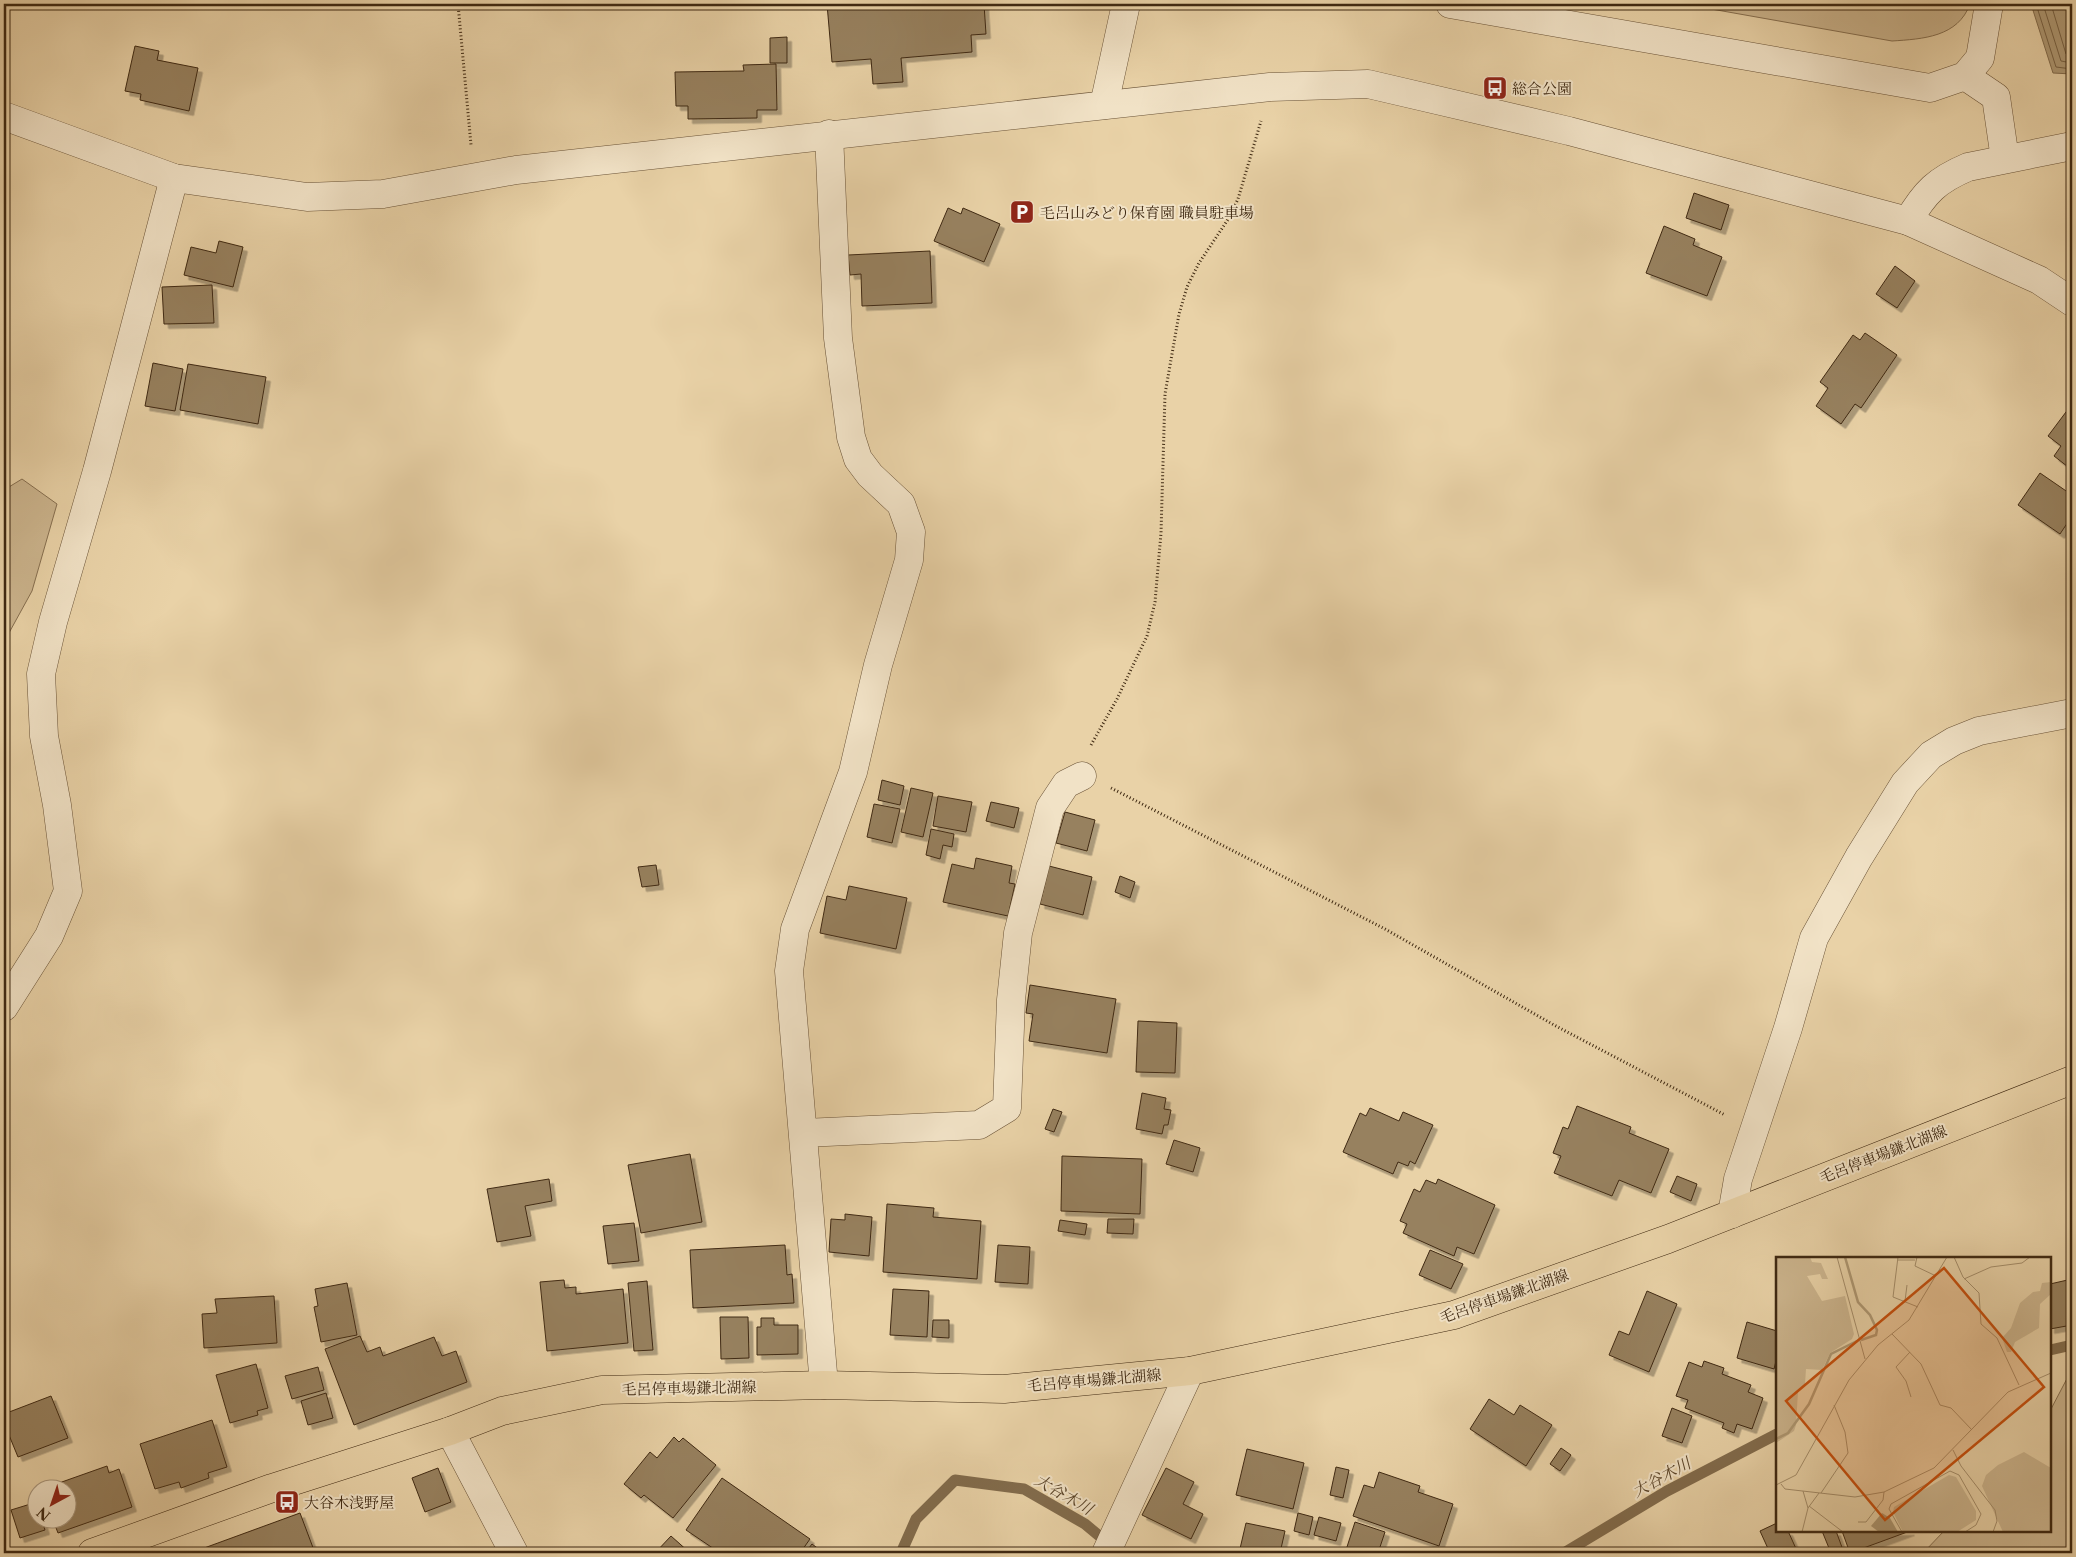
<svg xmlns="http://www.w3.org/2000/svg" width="2076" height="1557" font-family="'Libre Caslon Text','Noto Serif JP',serif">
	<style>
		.green { fill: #ccb58e; stroke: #866f50 }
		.water { fill: #af9974; stroke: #826c4d }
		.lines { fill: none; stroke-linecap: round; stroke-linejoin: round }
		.shore { stroke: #776143; stroke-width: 1 }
		.stream { stroke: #826c4d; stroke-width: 11 }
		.building { fill: #97815f; stroke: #3f2912; filter: url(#shadow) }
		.minor-casing { stroke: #6a5337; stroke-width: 29 }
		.major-casing { stroke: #3f2912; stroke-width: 29 }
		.path { stroke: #3f2912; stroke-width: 3; stroke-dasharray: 1 2.5; stroke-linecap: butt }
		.minor { stroke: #f1e2c6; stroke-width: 28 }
		.major { stroke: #e9d2a7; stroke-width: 28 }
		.labels { text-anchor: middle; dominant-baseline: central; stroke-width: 4; stroke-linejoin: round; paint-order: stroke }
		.poi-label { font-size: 15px; fill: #3f2912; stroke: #f1e2c6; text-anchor: start }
		.street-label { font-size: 15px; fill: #3f2912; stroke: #f1e2c6 }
		.water-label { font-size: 16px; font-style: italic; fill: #5b452a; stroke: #f1e2c6 }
		.inset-river { fill: none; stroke: #af9974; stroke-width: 2.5 }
		.inset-road { fill: none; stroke: #a58e6b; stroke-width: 1 }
		.view { fill: #c64f0d; fill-opacity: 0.15; stroke: #c64f0d; stroke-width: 2.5 }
		.inset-edge { fill: none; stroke: #3f2912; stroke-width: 2.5 }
	</style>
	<defs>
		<filter id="shadow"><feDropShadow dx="4.5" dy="4.5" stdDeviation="0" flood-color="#0004"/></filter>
	</defs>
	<rect width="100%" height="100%" fill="#e9d2a7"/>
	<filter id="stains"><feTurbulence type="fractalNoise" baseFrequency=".004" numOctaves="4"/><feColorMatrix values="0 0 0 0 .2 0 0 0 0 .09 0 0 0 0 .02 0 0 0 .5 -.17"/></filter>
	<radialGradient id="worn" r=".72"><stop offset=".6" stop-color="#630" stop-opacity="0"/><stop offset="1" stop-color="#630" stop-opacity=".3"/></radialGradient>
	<g class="green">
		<path d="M1683,4H1970C1958,37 1923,39 1892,41Z"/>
		<polygon points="22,479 57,504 32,591 4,642 4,490"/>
		<polygon points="2072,1369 2072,1553 1914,1553 1924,1552 1944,1531 2050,1531 2050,1411"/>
	</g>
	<polygon class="water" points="2031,4 2072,4 2072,74 2053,73"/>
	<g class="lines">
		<g class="shore">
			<polyline points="2036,4 2056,67 2072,69"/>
			<polyline points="2043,4 2061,61 2072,63"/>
			<polyline points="2051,4 2066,54 2072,55"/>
		</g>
		<g class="stream">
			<polyline points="2050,1350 2072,1345"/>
			<polyline points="901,1553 916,1519 955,1480 1024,1489 1085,1524 1109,1544"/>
			<polyline points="1564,1553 1667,1491 1777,1434"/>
		</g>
	</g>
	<g class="building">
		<polygon points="827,4 984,4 986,34 971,35 972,52 901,58 903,82 873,84 871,59 832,62"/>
		<polygon points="787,37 787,63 770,63 770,38"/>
		<polygon points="135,46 159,51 157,60 198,68 189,111 140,100 141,94 125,91"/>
		<polygon points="776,64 777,110 757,110 757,118 688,119 688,106 676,106 675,72 744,71 743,65"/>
		<polygon points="1694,193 1729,205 1721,230 1686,218"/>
		<polygon points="948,208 961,214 963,208 1000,224 984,262 934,241"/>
		<polygon points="1664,226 1695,239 1693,245 1722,257 1707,296 1646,273"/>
		<polygon points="219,241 243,247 233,287 184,275 191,247 216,253"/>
		<polygon points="930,251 932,303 862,306 861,274 850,275 848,255"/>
		<polygon points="1895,266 1915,281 1897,308 1876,294"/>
		<polygon points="212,285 214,323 164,324 162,287"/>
		<polygon points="1865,333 1897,355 1861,408 1855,404 1841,424 1816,406 1828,388 1820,382 1853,335 1860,340"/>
		<polygon points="153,363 183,369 175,411 145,406"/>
		<polygon points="188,364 266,377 258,424 180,410"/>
		<polygon points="2072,404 2072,470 2054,456 2061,446 2048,436"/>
		<polygon points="2040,473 2072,495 2072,516 2060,534 2018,505"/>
		<polygon points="882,780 904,786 900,805 878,800"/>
		<polygon points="911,788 933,793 923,837 901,832"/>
		<polygon points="938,796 972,802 966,832 933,826"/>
		<polygon points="991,802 1019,808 1014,828 986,821"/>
		<polygon points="874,804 900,809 892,843 867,837"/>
		<polygon points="1065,812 1095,820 1087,851 1056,843"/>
		<polygon points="931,829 954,834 952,847 943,845 940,859 926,855"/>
		<polygon points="976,858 1012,866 1009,883 1015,884 1008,916 943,902 952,864 974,869"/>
		<polygon points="656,865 659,885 642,887 638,867"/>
		<polygon points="1049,866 1092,877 1083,915 1040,904"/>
		<polygon points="1120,876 1135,882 1130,898 1115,892"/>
		<polygon points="849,886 907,898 896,949 820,933 827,896 846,900"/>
		<polygon points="1030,985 1116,999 1107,1053 1029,1041 1033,1014 1026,1013"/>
		<polygon points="1138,1021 1177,1023 1175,1073 1136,1072"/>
		<polygon points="1142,1093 1166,1098 1164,1109 1171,1110 1168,1125 1164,1125 1162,1134 1136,1129"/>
		<polygon points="1577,1106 1631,1127 1629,1133 1669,1149 1651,1193 1619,1180 1612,1196 1554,1173 1561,1156 1553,1153 1563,1127 1568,1129"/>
		<polygon points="1370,1108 1399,1121 1403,1112 1433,1125 1415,1164 1410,1161 1408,1166 1398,1162 1393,1174 1343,1152 1360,1113 1366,1116"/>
		<polygon points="1053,1109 1062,1112 1054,1132 1045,1129"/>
		<polygon points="1174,1140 1200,1148 1193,1172 1166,1164"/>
		<polygon points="690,1154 702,1222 641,1233 628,1165"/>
		<polygon points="1062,1156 1142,1159 1140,1214 1061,1211"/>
		<polygon points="1677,1176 1697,1184 1691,1201 1670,1192"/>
		<polygon points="549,1179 552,1201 525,1206 531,1236 497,1242 487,1189"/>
		<polygon points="1438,1179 1495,1205 1474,1254 1457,1247 1454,1256 1403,1233 1407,1224 1400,1221 1414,1189 1420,1192 1426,1180 1436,1184"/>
		<polygon points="887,1204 934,1208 933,1217 981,1221 977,1279 883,1272"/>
		<polygon points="845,1214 872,1217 869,1256 829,1252 831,1219 845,1220"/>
		<polygon points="1108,1219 1134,1219 1133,1234 1107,1233"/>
		<polygon points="1060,1220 1087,1224 1085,1235 1058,1231"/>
		<polygon points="634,1223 639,1261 608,1264 603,1226"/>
		<polygon points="785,1245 787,1275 792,1274 794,1303 693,1308 690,1250"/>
		<polygon points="998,1245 1030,1247 1028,1284 995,1282"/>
		<polygon points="1430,1250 1463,1264 1451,1289 1419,1275"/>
		<polygon points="2072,1279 2072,1325 2050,1329 2050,1284"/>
		<polygon points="564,1280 565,1288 576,1287 576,1294 623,1289 628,1343 547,1351 540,1282"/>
		<polygon points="647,1281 653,1350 634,1351 628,1283"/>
		<polygon points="347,1283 357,1335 321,1342 314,1307 318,1306 315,1289"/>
		<polygon points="893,1289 929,1291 927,1337 890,1335"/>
		<polygon points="1647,1291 1677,1304 1649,1372 1609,1355 1619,1331 1629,1335"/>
		<polygon points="274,1296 277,1343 204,1348 202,1314 217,1313 215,1299"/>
		<polygon points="720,1317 748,1317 749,1358 721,1359"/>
		<polygon points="761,1318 774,1318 774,1325 798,1325 798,1354 757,1355 757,1327 761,1327"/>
		<polygon points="933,1320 949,1320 949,1338 932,1337"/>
		<polygon points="1747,1322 1777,1331 1777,1357 1774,1369 1737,1358"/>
		<polygon points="360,1336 367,1352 380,1347 383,1356 434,1337 442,1356 456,1351 467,1382 354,1425 325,1349"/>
		<polygon points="1704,1361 1724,1368 1722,1374 1751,1385 1748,1392 1763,1398 1752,1429 1737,1424 1734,1433 1722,1428 1724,1423 1685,1408 1688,1400 1676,1396 1689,1362 1702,1367"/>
		<polygon points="256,1364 268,1408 257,1411 258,1415 230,1423 216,1375"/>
		<polygon points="318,1367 324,1390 292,1399 285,1376"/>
		<polygon points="326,1393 333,1418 308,1425 301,1401"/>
		<polygon points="51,1396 68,1438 18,1457 4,1423 4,1414"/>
		<polygon points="1489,1399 1514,1415 1520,1405 1552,1425 1526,1466 1470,1429"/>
		<polygon points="1672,1408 1692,1416 1682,1443 1662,1436"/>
		<polygon points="212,1420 227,1467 208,1473 209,1478 181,1488 179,1482 155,1489 140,1444"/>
		<polygon points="674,1437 679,1442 683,1438 716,1465 673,1518 644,1495 641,1498 624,1484 650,1452 657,1458"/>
		<polygon points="1561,1448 1571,1455 1560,1471 1550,1464"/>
		<polygon points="1247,1449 1304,1463 1293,1509 1236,1495"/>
		<polygon points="107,1466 109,1473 119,1469 132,1507 58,1533 53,1520 68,1520 68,1490 42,1489"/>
		<polygon points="1336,1467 1349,1470 1343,1498 1330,1495"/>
		<polygon points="438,1468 451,1502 425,1512 412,1478"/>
		<polygon points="1166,1468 1194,1482 1183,1504 1203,1514 1191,1539 1142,1515"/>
		<polygon points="1379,1472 1420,1486 1418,1492 1453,1504 1439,1546 1353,1516 1364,1485 1374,1488"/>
		<polygon points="722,1478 810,1539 800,1553 720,1553 686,1530"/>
		<polygon points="37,1502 38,1520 42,1520 45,1530 20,1538 11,1510"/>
		<polygon points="300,1513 315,1553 197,1553 196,1551"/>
		<polygon points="1298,1513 1313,1517 1309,1535 1294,1531"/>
		<polygon points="1319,1517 1341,1523 1336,1541 1314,1535"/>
		<polygon points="1355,1522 1385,1532 1378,1553 1354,1553 1346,1550"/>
		<polygon points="1246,1523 1285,1531 1280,1553 1239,1553"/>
		<polygon points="1777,1523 1777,1531 1788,1531 1798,1553 1770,1553 1760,1531"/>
		<polygon points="1822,1531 1836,1531 1843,1550 1831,1553"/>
		<polygon points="1842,1531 1910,1531 1850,1553"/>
		<polygon points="671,1536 690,1553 655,1553"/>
		<polygon points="812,1544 824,1553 805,1553"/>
	</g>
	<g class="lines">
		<defs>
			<g id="minor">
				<polyline points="1450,4 1930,88 1965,76 1980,58 1989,4"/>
				<polyline points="1965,76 1996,97 2005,159"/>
				<polyline points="1104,105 1126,4"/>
				<polyline points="4,116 174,178 307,197 383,194 516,170 1270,87 1368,84 1569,131 1908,221 2039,280 2072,302"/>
				<path d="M1908,221C1925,192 1937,180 1968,167L2072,146"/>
				<polyline points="4,1007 49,936 68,891 57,805 44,736 41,674 53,622 97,471 174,178"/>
				<polyline points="804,1133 979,1125 1007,1108 1011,1000 1018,933 1050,808 1066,784 1082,776"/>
				<polyline points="1732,1214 1738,1179 1788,1028 1814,938 1859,857 1905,783 1931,755 1954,741 1979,731 2072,713"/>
				<polyline points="824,1385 789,971 795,929 853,772 878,665 909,560 911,532 901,504 870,475 858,459 851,437 838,338 829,134"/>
				<polyline points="450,1431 514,1553"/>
				<polyline points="1106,1553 1190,1371"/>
			</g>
			<polyline id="major" points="92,1553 272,1488 450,1431 502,1411 602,1390 824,1385 1004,1389 1190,1371 1454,1315 1668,1239 2072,1080"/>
		</defs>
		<use href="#minor" class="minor-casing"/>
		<use href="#major" class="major-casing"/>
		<g class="path">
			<polyline points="458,4 471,145"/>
			<polyline points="1091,745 1117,699 1147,636 1155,602 1161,533 1165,394 1179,314 1187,287 1199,263 1229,218 1238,199 1261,121"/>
			<polyline points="1111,788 1385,929 1554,1025 1725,1115"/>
		</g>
		<use href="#minor" class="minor"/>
		<use href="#major" class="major"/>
	</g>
	<defs>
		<symbol id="bus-square" viewBox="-11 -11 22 22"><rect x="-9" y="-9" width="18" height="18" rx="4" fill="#8f2418" stroke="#f1e2c6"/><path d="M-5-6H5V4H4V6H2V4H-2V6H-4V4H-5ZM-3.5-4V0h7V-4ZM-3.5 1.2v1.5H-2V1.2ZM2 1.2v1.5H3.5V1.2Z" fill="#fff"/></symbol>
		<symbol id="parking-square" viewBox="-11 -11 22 22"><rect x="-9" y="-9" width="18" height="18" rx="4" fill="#8f2418" stroke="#f1e2c6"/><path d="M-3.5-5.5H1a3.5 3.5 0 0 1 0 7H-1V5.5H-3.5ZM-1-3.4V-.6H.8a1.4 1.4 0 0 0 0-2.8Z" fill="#fff"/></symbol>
	</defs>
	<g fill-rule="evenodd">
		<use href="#bus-square" x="1481" y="74" width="28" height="28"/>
		<use href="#parking-square" x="1008" y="198" width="28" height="28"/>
		<use href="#bus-square" x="273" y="1488" width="28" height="28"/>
	</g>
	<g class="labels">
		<g class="poi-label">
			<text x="1512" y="88">総合公園</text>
			<text x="1040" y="212">毛呂山みどり保育園 職員駐車場</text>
			<text x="304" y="1502">大谷木浅野屋</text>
		</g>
		<g class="street-label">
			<text transform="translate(1883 1154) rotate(-21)">毛呂停車場鎌北湖線</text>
			<text transform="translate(1504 1296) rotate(-19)">毛呂停車場鎌北湖線</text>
			<text transform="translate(1094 1380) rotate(-5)">毛呂停車場鎌北湖線</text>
			<text transform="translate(689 1388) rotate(-1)">毛呂停車場鎌北湖線</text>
		</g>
		<g class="water-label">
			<text transform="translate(1661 1477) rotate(-29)">大谷木川</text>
			<text transform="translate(1064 1494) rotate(30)">大谷木川</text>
		</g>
	</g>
	<g transform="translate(1776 1257)">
		<rect width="275" height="275" fill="#e9d2a7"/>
		<path d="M0,0H34L36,5L45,6L52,22H46L44,17L31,19L46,44L69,39L78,77L76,82L54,96L46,113L30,112L29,127L22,135L20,168L18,174L0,186ZM275,25V37L264,47L263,71L239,85L235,95H231L226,81L235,71L244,46L257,35L264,34L266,26ZM248,195L275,211V275H227L206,229L210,218L222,208ZM173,218L180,220L200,254V263L181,275H127L117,255L118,250Z" fill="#ccb58e"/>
		<path d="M106,256L114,261L122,275H103L95,269Z" fill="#af9974"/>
		<path class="inset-river" d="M69,0L82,45L94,58L101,73L100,78L85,83M0,182L12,176L33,147L55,97L81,84"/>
		<path class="inset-road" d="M61,0L89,102M122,0L117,40L142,50M141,0L139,9L160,19M178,0L187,20L203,36L205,67L221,81L243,128M121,3H139M188,22L215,10L246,6L254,0M129,44L131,28M116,77L145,107L164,148L175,151L196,173M134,95L120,110L130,124L135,140M177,193L185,209L219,253L221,264L217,275M5,227L9,232L79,240L108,235L158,211L232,135L275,116M0,228L20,218L73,123L102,88L133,63L171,0M27,234L32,251M45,236L72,196L69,175L58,148M33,249L67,275M82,265H90L107,243L108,235M26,275L32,251L43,236M126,275L113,252L115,247L174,214L183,218L205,257L200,268L189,275"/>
		<path class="view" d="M168,11L268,130L109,263L10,144Z"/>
		<rect width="275" height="275" class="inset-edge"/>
	</g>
	<rect width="2076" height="1557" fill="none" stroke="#e9d2a7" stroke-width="20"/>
	<rect x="5" y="5" width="2066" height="1547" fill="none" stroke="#3f2912" stroke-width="2.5"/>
	<rect x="10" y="10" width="2056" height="1537" fill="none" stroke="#3f2912"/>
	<g transform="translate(52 1504) rotate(220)"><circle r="24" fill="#f1e2c6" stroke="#aa987e"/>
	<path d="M0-4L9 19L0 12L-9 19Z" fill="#8f2418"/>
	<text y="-8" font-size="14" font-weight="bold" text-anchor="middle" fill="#3f2912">N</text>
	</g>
	<rect width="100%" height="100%" filter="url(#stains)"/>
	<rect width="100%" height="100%" fill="url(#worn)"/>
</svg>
